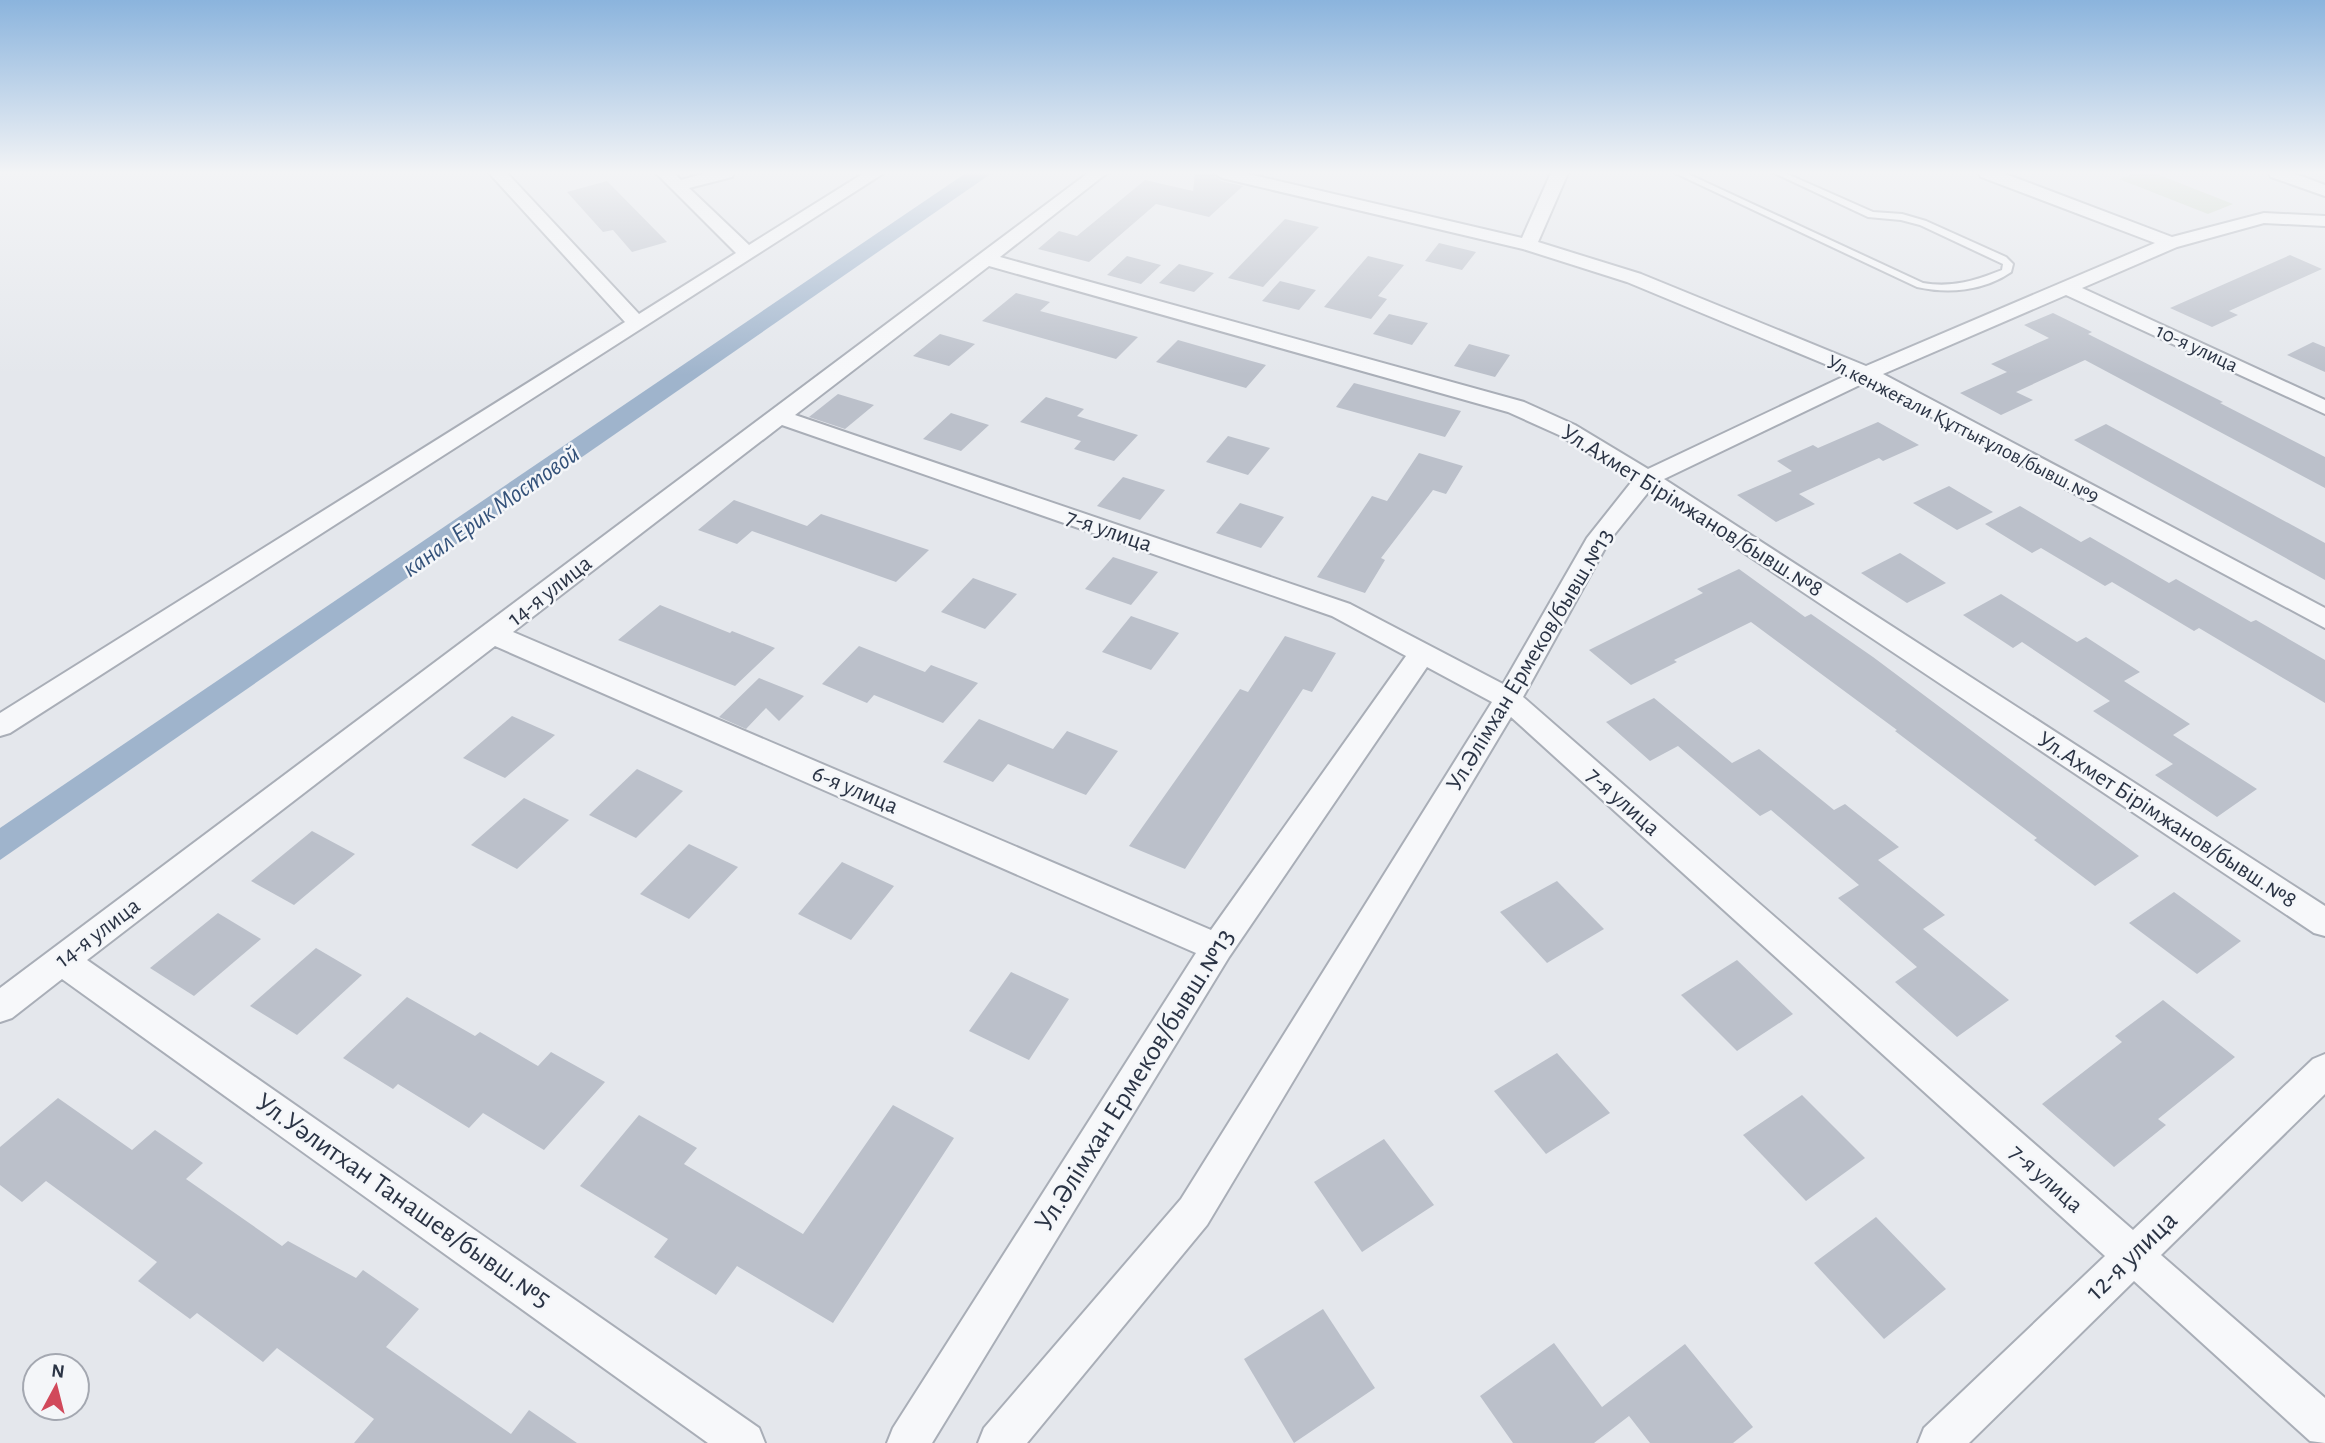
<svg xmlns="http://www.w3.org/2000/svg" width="2325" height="1443" font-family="'Alegreya Sans',sans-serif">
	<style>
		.green { fill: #c9d6c5 }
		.water { fill: #9fb4cc }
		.building { fill: #bbc0ca }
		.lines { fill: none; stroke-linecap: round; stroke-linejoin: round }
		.lane-casing { stroke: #a9aeb7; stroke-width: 4 }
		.street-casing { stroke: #a9aeb7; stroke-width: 4 }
		.lane { fill: #f7f8fa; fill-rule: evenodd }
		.street { fill: #f7f8fa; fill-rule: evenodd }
		.labels { text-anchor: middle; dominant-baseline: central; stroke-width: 5; stroke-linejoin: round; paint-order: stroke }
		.far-street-label { font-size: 21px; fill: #2b3445; stroke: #f4f6f9 }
		.street-label { font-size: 24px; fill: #2b3445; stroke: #f4f6f9 }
		.water-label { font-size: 26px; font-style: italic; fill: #34527a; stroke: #f4f6f9 }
		.near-street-label { font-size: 28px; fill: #2b3445; stroke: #f4f6f9 }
	</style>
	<rect width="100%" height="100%" fill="#e4e7ec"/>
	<polygon class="green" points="2135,173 2154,173 2233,204 2208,214 2119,179"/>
	<polygon class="water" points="966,173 992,173 0,860 0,828"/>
	<g class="building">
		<polygon points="1195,173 1211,173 1221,181 1243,186 1209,217 1156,204 1089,262 1038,249 1059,231 1077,236 1145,180 1193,191"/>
		<polygon points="607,181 667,242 632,252 613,230 603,232 567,192"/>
		<polygon points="1285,219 1319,227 1263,287 1228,278"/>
		<polygon points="1439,243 1476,252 1462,270 1425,261"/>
		<polygon points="2290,255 2322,269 2229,311 2238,315 2212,327 2170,308"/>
		<polygon points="1127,256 1161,265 1141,284 1107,275"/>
		<polygon points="1368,256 1404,265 1378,296 1387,299 1371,319 1324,307"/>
		<polygon points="1179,264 1214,273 1194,292 1159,283"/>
		<polygon points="1280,281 1316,290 1299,310 1262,301"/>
		<polygon points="1016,293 1050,302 1040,311 1138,337 1116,359 982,321"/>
		<polygon points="2053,313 2092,332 2088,334 2223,402 2220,403 2325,457 2325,488 2085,360 2016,392 2033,400 2001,415 1960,393 2007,372 1991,364 2049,338 2024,325"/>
		<polygon points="1389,314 1428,323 1412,345 1373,334"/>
		<polygon points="940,334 975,344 949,366 913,356"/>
		<polygon points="1178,340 1248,360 1266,365 1246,388 1156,362"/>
		<polygon points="2313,342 2325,347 2325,372 2287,355"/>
		<polygon points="1469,344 1510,355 1495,377 1454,366"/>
		<polygon points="1354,383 1418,400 1461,411 1445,437 1336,407"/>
		<polygon points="838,394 874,405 845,429 809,417"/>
		<polygon points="1046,397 1084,409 1077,416 1138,435 1114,461 1074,449 1081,441 1020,422"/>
		<polygon points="951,413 989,425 961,451 923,439"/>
		<polygon points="1878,422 1919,445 1883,461 1879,458 1799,494 1815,504 1776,522 1737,495 1792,471 1777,461 1813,445 1818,448"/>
		<polygon points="2106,424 2325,543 2325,580 2074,440"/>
		<polygon points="1228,436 1270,448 1248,475 1206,462"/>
		<polygon points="1419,453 1463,466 1446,494 1433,490 1381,558 1385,560 1365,593 1317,577 1372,496 1387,501"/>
		<polygon points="1123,477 1165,490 1140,520 1097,506"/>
		<polygon points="1949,486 1993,512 1957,530 1913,503"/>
		<polygon points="734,500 807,526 821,514 929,550 896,582 752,531 737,544 698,530"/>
		<polygon points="1240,503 1284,517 1261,548 1216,533"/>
		<polygon points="2020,506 2081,542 2090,537 2169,583 2176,579 2251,622 2256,620 2325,660 2325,703 2199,628 2194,631 2112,582 2105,586 2041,548 2032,553 1985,524"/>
		<polygon points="1900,553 1946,583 1907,603 1861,573"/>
		<polygon points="1113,557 1158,572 1131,605 1085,589"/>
		<polygon points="1739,569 1805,617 1811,614 1873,657 2139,856 2095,886 2034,840 2037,838 1895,731 1897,730 1751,622 1674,660 1677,662 1631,685 1589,650 1703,593 1697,589"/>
		<polygon points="973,578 1017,594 985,629 941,612"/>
		<polygon points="2001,594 2077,642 2086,637 2140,672 2124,681 2190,724 2173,735 2257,789 2217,817 2155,775 2173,764 2093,711 2110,701 2022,642 2013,648 1963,615"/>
		<polygon points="660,605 730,633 732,631 775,648 735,686 618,640"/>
		<polygon points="1131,616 1179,633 1151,670 1102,652"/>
		<polygon points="1285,636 1336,653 1312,692 1303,689 1185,869 1129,846 1240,689 1248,692"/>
		<polygon points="859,646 925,672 931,665 978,683 943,723 874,695 867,703 822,684"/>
		<polygon points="759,678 804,696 779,721 766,708 746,729 719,717"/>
		<polygon points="1654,698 1732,763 1759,749 1834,810 1845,804 1899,847 1878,860 1945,915 1923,929 2009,1000 1957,1037 1895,982 1917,967 1838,898 1859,885 1771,810 1760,816 1678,746 1650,761 1606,722"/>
		<polygon points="512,716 555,735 505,778 463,758"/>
		<polygon points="979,719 1053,749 1067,731 1118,751 1086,795 1008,764 993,782 943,762"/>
		<polygon points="637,769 683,791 636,838 589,815"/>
		<polygon points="524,798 569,820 517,869 471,845"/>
		<polygon points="312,831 355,854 294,905 251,881"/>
		<polygon points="689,844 738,867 689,919 640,894"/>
		<polygon points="842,862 894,886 851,940 798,914"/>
		<polygon points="1557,881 1604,929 1547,963 1500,912"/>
		<polygon points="2174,892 2241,941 2197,974 2129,923"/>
		<polygon points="218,913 261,939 194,996 150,968"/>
		<polygon points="316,948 362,975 297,1035 250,1006"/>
		<polygon points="1737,960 1793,1014 1737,1051 1681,995"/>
		<polygon points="1011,972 1069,999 1029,1060 969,1031"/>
		<polygon points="407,997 475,1036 480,1032 538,1066 551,1052 605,1082 544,1150 483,1113 469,1128 398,1084 393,1089 343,1058"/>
		<polygon points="2163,1000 2235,1057 2158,1119 2166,1125 2114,1167 2042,1104 2122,1042 2115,1036"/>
		<polygon points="1557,1053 1610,1113 1546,1154 1494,1091"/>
		<polygon points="1802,1095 1865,1158 1806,1201 1743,1135"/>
		<polygon points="58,1098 132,1150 155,1130 203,1163 186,1179 282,1246 288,1241 356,1278 363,1270 419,1309 386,1347 511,1434 529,1410 577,1443 354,1443 374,1419 277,1348 263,1362 197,1313 190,1319 138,1281 157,1262 46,1181 22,1202 0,1185 0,1147"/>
		<polygon points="893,1105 954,1138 833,1323 737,1266 716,1295 654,1257 668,1239 580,1186 639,1115 697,1148 684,1164 803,1234"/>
		<polygon points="1384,1139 1434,1205 1362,1252 1314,1182"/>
		<polygon points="1876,1217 1946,1289 1884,1339 1814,1263"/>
		<polygon points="1323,1309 1375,1388 1294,1443 1244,1359"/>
		<polygon points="1554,1343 1602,1407 1685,1344 1753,1427 1733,1443 1650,1443 1629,1416 1594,1443 1513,1443 1480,1396"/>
	</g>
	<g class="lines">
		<defs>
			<path id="lane" d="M1675,173H1686L1923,283C1952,288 1974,281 2002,270L2003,264L1920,225L1901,220L1868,217L1774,173H1785L1873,212L1902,214L1926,221L2006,257L2013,264L2011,272C1984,291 1948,294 1917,287Z"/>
			<g id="street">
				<polygon points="489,173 507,173 639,314 736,253 656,173 674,173 681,180 706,173 734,173 732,177 689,188 749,245 864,173 884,173 10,733 0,736 0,713 625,322"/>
				<path d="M1088,173H1107L1000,257L1524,402L1575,425L1648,469L1849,374L1627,282L1523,249L1222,178L1214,173H1244L1522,238L1551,173H1568L1538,242L1641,274L1866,366L2155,243L1981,177L1979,173H2003L2172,237L2264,213L2325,216V226L2264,223L2177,247L2082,288L2325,400V414L2066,295L1883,374L2325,608V628L1866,382L1664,479L2325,906V936L2314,933L1650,490L1609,541L1523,697L2133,1230L2313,1059L2325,1054V1094L2161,1255L2325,1398V1443L2310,1441L2134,1281L1969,1443H1918L1924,1428L2105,1256L1511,717L1207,1225L1027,1443H978L984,1428L1181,1199L1492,702L1427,667L1229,957L932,1443H887L893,1428L1196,953L495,646L87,960L759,1428L765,1443H708L62,979L12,1018L0,1022V988ZM989,266L1508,412L1559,435L1633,480L1587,538L1503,684L1350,604L795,415ZM782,425L1332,616L1406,656L1211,930L513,632Z"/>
				<polygon points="2269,173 2293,173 2325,185 2325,196 2271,177"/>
			</g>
		</defs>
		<use href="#lane" class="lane-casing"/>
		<use href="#street" class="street-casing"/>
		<use href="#lane" class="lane"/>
		<use href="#street" class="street"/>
	</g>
	<linearGradient id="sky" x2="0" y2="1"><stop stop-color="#8bb4dd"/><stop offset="0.46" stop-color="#f3f4f6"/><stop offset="1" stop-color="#f3f4f6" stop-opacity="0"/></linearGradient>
	<rect width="2325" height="375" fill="url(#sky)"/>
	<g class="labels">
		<g class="far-street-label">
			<text transform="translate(2197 348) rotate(25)">10-я улица</text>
			<text transform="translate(1963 429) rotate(27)">Ул.кенжеғали Құттығұлов/бывш.№9</text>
		</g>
		<g class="street-label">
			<text transform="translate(1692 511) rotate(32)">Ул.Ахмет Бірімжанов/бывш.№8</text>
			<text transform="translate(1109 531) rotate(19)">7-я улица</text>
			<text transform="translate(550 591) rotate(-38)">14-я улица</text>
			<text transform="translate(1530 660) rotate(-59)">Ул.Әлімхан Ермеков/бывш.№13</text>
			<text transform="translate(855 790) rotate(23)">6-я улица</text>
			<text transform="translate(1623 802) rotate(42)">7-я улица</text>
			<text transform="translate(2167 820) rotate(33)">Ул.Ахмет Бірімжанов/бывш.№8</text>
			<text transform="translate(98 933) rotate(-37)">14-я улица</text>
			<text transform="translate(2046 1179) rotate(42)">7-я улица</text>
		</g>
		<g class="water-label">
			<text transform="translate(491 511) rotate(-35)">канал Ерик Мостовой</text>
		</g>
		<g class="near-street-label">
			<text transform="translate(1135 1080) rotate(-58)">Ул.Әлімхан Ермеков/бывш.№13</text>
			<text transform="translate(403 1201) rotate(35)">Ул.Уәлитхан Танашев/бывш.№5</text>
			<text transform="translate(2132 1256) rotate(-44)">12-я улица</text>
		</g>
	</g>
	<g transform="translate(56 1387) rotate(7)"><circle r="33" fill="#f4f6f9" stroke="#a4a8b1" stroke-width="2"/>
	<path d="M0-5L12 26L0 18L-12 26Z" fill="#d1495b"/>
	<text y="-10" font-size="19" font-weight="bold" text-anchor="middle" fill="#2b3445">N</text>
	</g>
</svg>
